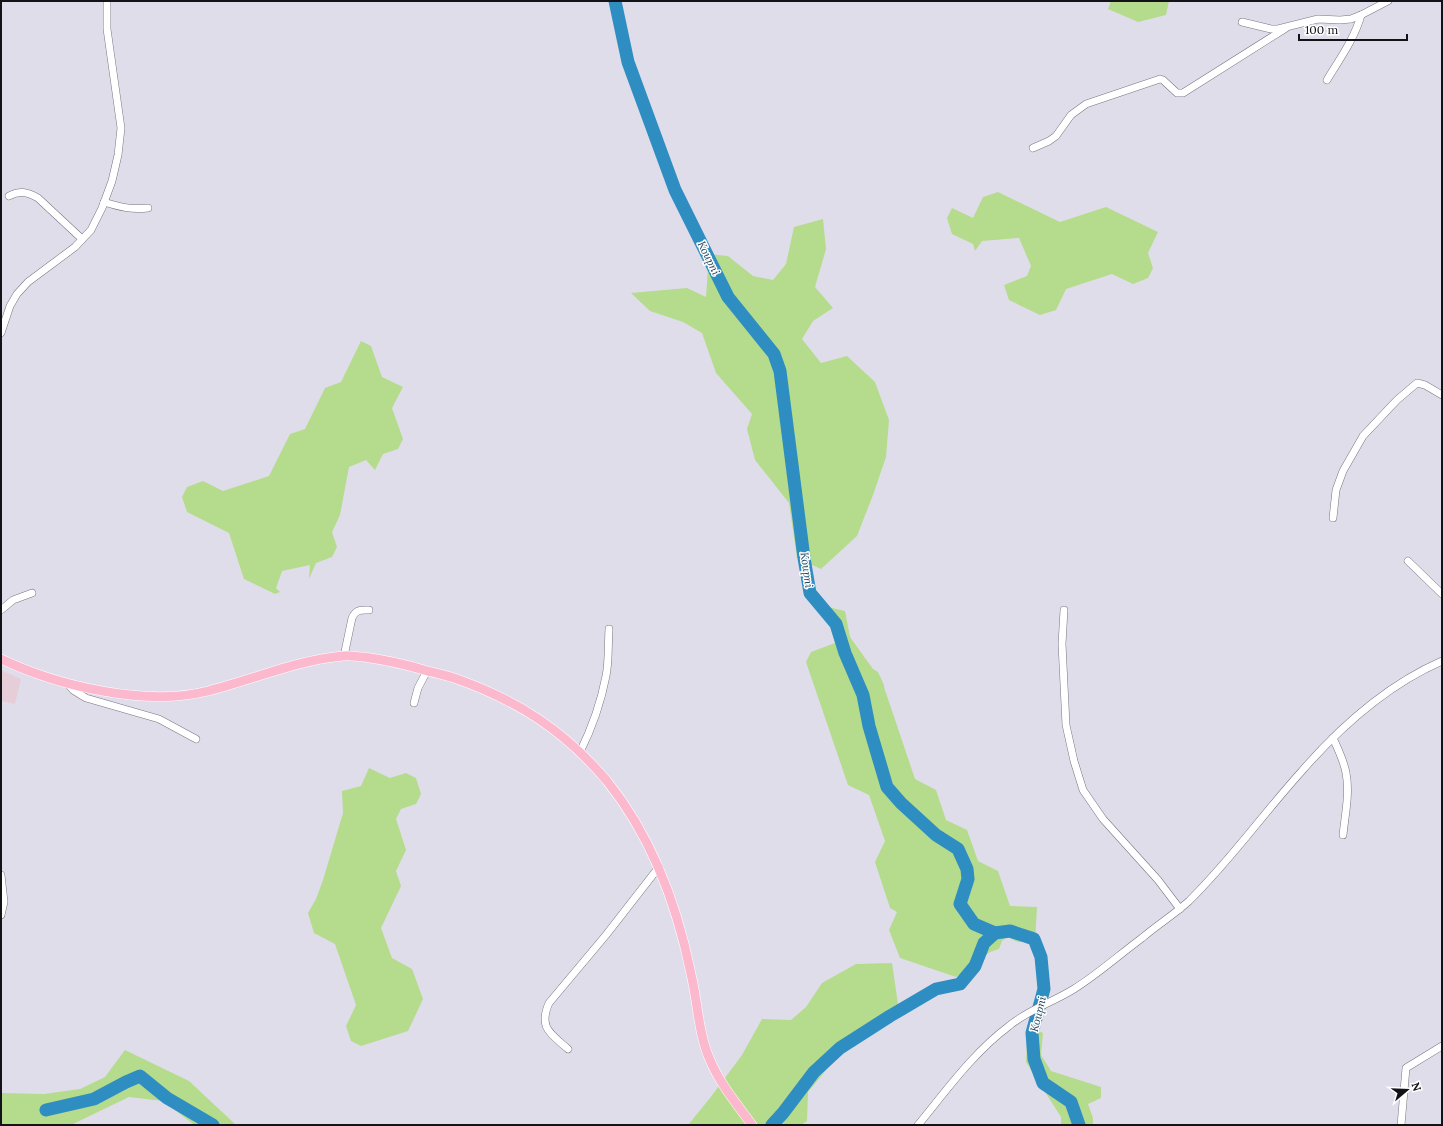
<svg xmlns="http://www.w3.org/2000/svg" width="1443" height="1126" font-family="Lora,serif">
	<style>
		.education { fill: #e6ced9 }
		.green { fill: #b5db8c }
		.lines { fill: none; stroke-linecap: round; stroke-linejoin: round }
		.river { stroke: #2e8ec2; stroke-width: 13 }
		.minor-casing { stroke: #787581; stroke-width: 8 }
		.major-casing { stroke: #fff; stroke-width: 10 }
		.minor { stroke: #fff; stroke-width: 7 }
		.major { stroke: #fcb9ce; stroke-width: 9 }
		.labels { text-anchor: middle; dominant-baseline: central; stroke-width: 3; stroke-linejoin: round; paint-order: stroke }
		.water-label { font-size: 11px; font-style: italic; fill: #183f56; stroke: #fff }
	</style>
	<rect width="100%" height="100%" fill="#e0ddeb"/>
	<polygon class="education" points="1,670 21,679 15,704 1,701"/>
	<g class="green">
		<polygon points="1111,1 1169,1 1166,15 1138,22 1108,9"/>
		<polygon points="998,192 1060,222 1106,207 1158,232 1148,253 1153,268 1148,278 1133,284 1112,274 1066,289 1056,310 1040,315 1009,300 1004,285 1027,276 1031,266 1019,238 982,241 975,251 973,244 952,234 947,218 952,208 973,218 983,197"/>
		<polygon points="823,219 826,249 815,287 833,308 813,321 802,339 821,363 847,356 875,382 889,420 886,457 873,495 857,536 821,569 797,558 789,503 755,460 747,429 752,414 716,373 702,333 683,322 650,311 631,293 687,288 706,297 709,254 728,256 753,276 773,280 786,264 794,227"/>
		<polygon points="361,341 371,346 382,377 403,387 392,408 403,439 398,449 383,454 375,470 366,460 349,467 340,515 332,532 337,547 332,557 316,563 309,579 310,565 282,571 276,588 280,592 275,594 244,579 229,533 187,512 182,497 187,487 203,481 223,491 269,476 290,434 305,429 325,388 341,382"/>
		<polygon points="824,606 845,611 850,637 873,669 878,672 884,685 884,687 915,779 936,790 946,820 967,830 978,861 998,871 1010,906 1037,907 1035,942 1018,942 1007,937 1002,941 999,949 990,952 956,977 900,958 889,930 897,912 890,908 875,862 885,841 869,795 848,785 806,662 811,652 835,643"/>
		<polygon points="369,768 390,778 406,773 416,778 421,794 416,804 401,809 396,819 406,850 396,871 401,886 381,928 392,958 412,969 423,999 408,1031 361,1046 351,1041 346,1026 356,1005 335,944 314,933 308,913 316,899 323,880 343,813 342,791 361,786"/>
		<polygon points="892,963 898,1004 866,1037 843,1050 808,1092 807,1121 801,1125 688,1125 710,1098 742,1055 762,1019 791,1020 806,1007 822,983 856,964"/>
		<polygon points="1028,1026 1043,1033 1041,1055 1051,1071 1101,1087 1101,1098 1088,1104 1093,1118 1093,1125 1061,1125 1061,1117 1026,1062"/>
		<polygon points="125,1050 189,1081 236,1125 193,1125 192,1123 163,1101 129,1097 73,1124 1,1125 1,1093 44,1094 80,1089 105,1077"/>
	</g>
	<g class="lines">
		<g class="river">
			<polyline points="615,1 628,62 675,190 728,297 774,354 780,371 804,558 810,593 836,624 845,653 863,695 869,726 887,787 901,803 936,835 958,849 967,869 968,879 960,904 974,924 995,933 1010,931 1034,939 1041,957 1044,989 1032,1033 1034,1059 1043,1083 1071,1102 1079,1125"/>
			<polyline points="46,1110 94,1099 126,1082 140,1076 167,1098 213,1125"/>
			<polyline points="772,1125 783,1113 814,1072 840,1048 890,1016 936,989 960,984 975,966 984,943 995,933"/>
		</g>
		<defs>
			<g id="minor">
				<polyline points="1242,22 1271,29 1278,29 1318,19 1340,20 1351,19 1361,15 1388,1"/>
				<path d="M1327,80C1339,60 1355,38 1361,15"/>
				<polyline points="1033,148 1049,141 1056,136 1071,115 1086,104 1160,79 1163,80 1177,93 1183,93 1286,28"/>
				<path d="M9,196C20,190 27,192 38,198L82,239"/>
				<path d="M104,202C120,207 132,210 148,208"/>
				<polyline points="1,333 10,306 17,294 28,282 75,247 91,230 102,208 112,181 118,155 121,128 107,29 107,1"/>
				<polyline points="1333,518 1336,490 1343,471 1363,436 1397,400 1417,383 1425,385 1442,395"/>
				<polyline points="1408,561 1442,594"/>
				<polyline points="1,610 13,600 32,593"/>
				<polyline points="1064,610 1062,644 1066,725 1074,761 1083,790 1103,819 1158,880 1180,909"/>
				<path d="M344,656L352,618C356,609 361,610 369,610"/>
				<polyline points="68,684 73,690 86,698 159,719 196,739"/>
				<polyline points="414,703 418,688 427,671"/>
				<path d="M1333,738C1338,749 1344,761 1346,773C1350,793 1345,815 1343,835"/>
				<path d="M580,752C592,728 601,702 606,676C609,661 608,644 609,629"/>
				<polyline points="1,875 4,902 1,915"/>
				<path d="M568,1049C551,1034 538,1028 549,1003L606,935L659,867"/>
				<path d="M918,1125C946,1091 973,1053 1009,1026C1028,1010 1053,1002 1074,989C1098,974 1119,955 1142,938C1157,925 1175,914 1189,901C1230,861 1263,814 1301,772C1340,727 1387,685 1442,661"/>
				<polyline points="1401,1125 1406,1068 1442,1046"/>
			</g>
			<path id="major" d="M1,659C58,686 146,707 208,691C252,680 297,660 343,656C350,655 357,657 364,657C385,660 404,664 424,670C434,673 445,675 454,678C517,700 564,730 607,781C652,837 677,905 691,974C698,1003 698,1033 710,1060C720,1084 737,1104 752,1125"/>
		</defs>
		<use href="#minor" class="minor-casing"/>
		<use href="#major" class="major-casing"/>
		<use href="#minor" class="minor"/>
		<use href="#major" class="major"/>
	</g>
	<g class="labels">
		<g class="water-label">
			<text transform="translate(709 258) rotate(64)">Koupni</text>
			<text transform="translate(807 570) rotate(82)">Koupni</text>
			<text transform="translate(1038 1014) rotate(-76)">Koupni</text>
		</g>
	</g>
	<rect width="1443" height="1126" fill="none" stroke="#131217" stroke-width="4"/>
	<g transform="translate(1407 1090) rotate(71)" stroke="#ffffff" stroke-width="3" paint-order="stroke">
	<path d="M0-3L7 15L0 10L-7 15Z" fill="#131217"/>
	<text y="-6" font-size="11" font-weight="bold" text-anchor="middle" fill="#131217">N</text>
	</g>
	<path d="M1299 34v6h108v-6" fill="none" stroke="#131217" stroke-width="2"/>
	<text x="1305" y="34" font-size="12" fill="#131217" stroke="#ffffff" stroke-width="3" paint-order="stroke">100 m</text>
</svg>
